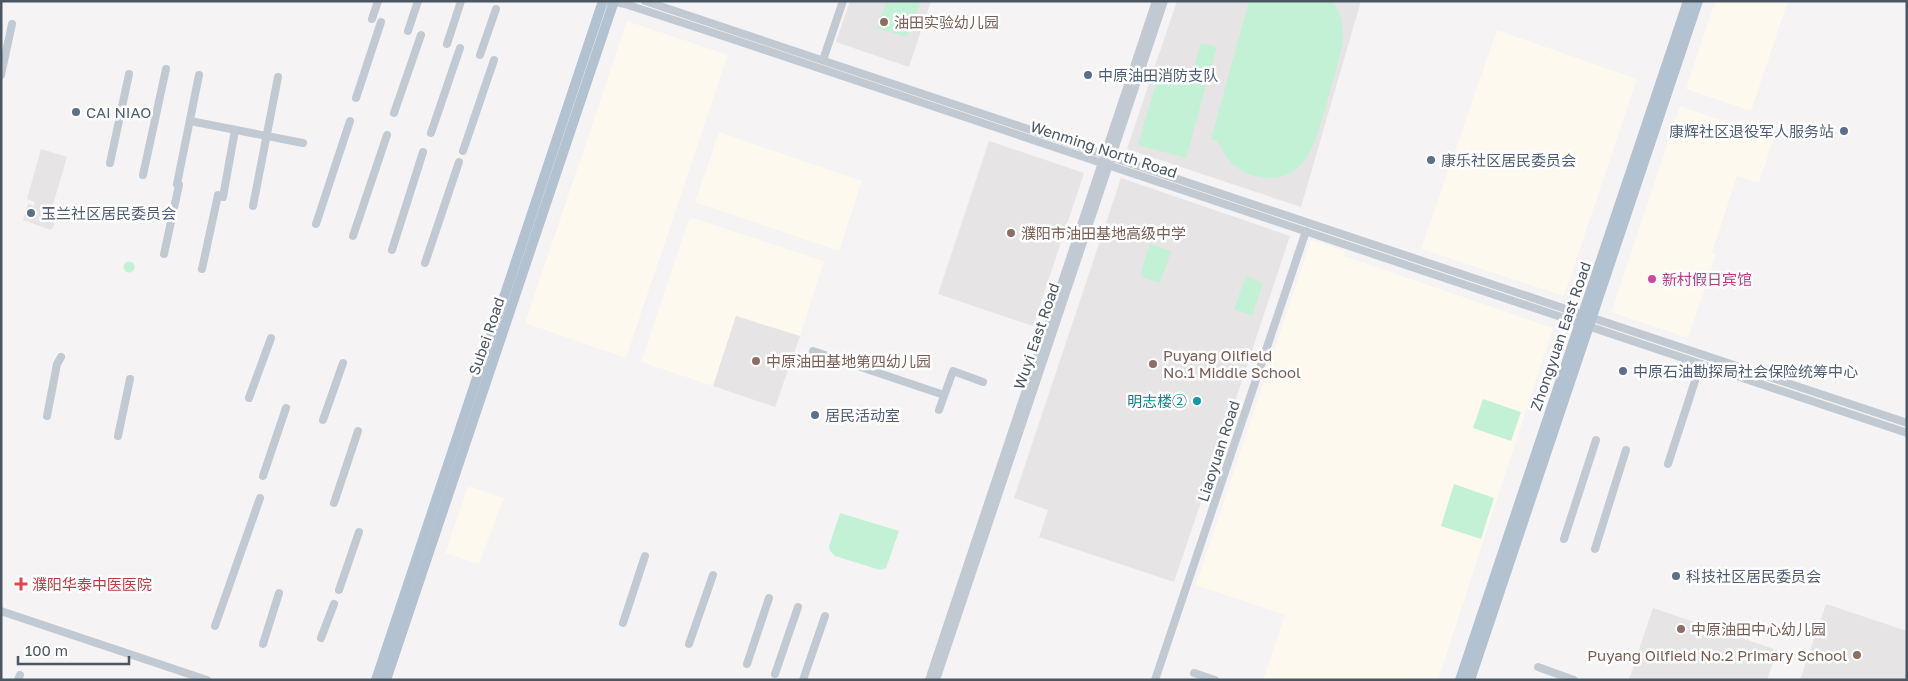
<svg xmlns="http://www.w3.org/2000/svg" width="1908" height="681" font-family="'Golos Text','Noto Sans SC',sans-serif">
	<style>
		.commercial { fill: #fdf9ef }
		.education { fill: #e6e4e5 }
		.green { fill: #c3f1d5 }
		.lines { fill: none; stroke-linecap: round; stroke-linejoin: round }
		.minor { stroke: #c1cad2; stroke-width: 8 }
		.major { stroke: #b3c2d1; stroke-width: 10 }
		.education-dot { fill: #8d6e63; stroke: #fff; stroke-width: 2 }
		.service-dot { fill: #5c6f8a; stroke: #fff; stroke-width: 2 }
		.hotel-dot { fill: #d1479c; stroke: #fff; stroke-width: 2 }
		.culture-dot { fill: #0f9aa8; stroke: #fff; stroke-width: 2 }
		.health-dot { fill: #e0444e; stroke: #fff; stroke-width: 2 }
		.labels { text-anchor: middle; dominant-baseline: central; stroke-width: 5; stroke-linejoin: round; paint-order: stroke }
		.education-label { font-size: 15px; fill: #785e54; stroke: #fff; text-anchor: start }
		.service-label { font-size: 15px; fill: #4e5e75; stroke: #fff; text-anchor: start }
		.street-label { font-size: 15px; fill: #4a5661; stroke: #fff }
		.hotel-label { font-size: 15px; fill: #b23c85; stroke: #fff; text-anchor: start }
		.culture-label { font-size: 15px; fill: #0d838f; stroke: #fff; text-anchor: end }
		.health-label { font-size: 15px; fill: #be3a42; stroke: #fff; text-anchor: start }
	</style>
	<rect width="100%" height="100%" fill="#f5f3f3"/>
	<g class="commercial">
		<polygon points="1715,1 1788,1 1751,111 1686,89"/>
		<polygon points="627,21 728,55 626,358 525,323"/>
		<polygon points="1497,30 1637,79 1564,296 1421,249"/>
		<polygon points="1680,106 1774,138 1759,183 1737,176 1712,253 1716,255 1688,338 1611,312"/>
		<polygon points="719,132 862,181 839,251 695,202"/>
		<polygon points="690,217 824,261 800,336 736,316 713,386 641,362"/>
		<polygon points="1311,240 1345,251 1344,256 1553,328 1438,680 1263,680 1285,615 1196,585"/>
		<polygon points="468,486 504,498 479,564 445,553"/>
	</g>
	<g class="education">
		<polygon points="850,1 931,1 909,67 836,42"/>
		<polygon points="1177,1 1361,1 1301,207 1127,149"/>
		<polygon points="989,141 1084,173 1033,326 938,294"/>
		<polygon points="41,149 67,157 49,218 55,224 51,230 23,220 28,204 34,206 35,202 27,199"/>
		<polygon points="1121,178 1290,236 1218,453 1212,456 1209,467 1206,475 1208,481 1174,582 1039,537 1048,510 1014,498"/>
		<polygon points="736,316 800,336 775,407 713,386"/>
		<polygon points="1826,604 1907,631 1907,680 1800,680"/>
		<polygon points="1653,608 1777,650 1767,680 1629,680"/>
	</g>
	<g class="green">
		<polygon points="887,1 921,1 907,37 877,28"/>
		<path d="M1249,1H1332C1342,15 1345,29 1342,46C1337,65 1332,85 1326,105C1316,141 1306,188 1255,176C1237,172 1224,158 1218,141L1211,139Z"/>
		<polygon points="1201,43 1217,47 1209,74 1193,70"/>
		<polygon points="1161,65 1208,78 1186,158 1138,145"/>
		<polygon points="1150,244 1171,251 1160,283 1140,276"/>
		<circle cx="129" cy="267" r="5.5"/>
		<polygon points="1246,276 1263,283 1252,316 1234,309"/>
		<polygon points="1483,399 1521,412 1511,441 1473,428"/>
		<polygon points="1454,484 1494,498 1481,539 1441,526"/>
		<polygon points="840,513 899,531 886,568 880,570 835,556 830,551 829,546"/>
	</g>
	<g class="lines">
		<g class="minor">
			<polyline points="609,1 625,4 741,42 1907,433"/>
			<polyline points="645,1 1907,423"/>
			<polyline points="372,19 378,1"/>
			<polyline points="408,31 418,1"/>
			<polyline points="447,44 461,1"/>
			<polyline points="480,55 496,9"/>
			<polyline points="823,60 843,1"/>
			<polyline points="1,75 12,24"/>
			<polyline points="356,98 381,22"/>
			<polyline points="394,113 421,35"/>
			<polyline points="190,121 303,143"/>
			<polyline points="431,133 460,48"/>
			<polyline points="463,151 494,60"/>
			<polyline points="110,163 129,74"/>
			<polyline points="143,175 166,69"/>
			<polyline points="177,184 199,75"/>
			<polyline points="223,197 235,130"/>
			<polyline points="253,206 278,77"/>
			<polyline points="316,224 350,121"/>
			<polyline points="353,236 387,135"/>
			<polyline points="392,250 423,152"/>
			<polyline points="164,254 179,185"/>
			<polyline points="425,263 459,162"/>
			<polyline points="202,269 218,195"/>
			<polyline points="813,351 944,395"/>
			<polyline points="249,398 271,338"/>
			<polyline points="939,410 953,371 983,382"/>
			<polyline points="47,416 57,364 61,357"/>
			<polyline points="323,420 343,363"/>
			<polyline points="118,436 130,379"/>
			<polyline points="1668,464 1695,381"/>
			<polyline points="263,476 286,408"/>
			<polyline points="334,503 358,431"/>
			<polyline points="1564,539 1596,440"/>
			<polyline points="1595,549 1626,450"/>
			<polyline points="339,590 359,532"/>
			<polyline points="1,611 207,680"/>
			<polyline points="623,623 645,556"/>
			<polyline points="215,626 260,498"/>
			<polyline points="321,638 334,604"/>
			<polyline points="263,644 279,593"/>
			<polyline points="689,644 713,575"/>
			<polyline points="747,664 769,598"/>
			<polyline points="1538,667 1574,680"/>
			<polyline points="1194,673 1215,680"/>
			<polyline points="775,674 798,607"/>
			<polyline points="18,680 20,675"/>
			<polyline points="803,680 825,616"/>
			<polyline points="929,680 1156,1"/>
			<polyline points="936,680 1164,1"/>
			<polyline points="1155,680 1306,231"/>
		</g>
		<g class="major">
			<polyline points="376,680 603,1"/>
			<polyline points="386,680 614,1"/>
			<polyline points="1460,680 1688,1"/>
			<polyline points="1470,680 1698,1"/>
		</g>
	</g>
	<g class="education-dot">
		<circle cx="884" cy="22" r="5"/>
		<circle cx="1011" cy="233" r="5"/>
		<circle cx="756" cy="361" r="5"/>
		<circle cx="1153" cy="364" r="5"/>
		<circle cx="1681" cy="629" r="5"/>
		<circle cx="1857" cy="655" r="5"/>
	</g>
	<g class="service-dot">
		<circle cx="1088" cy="75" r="5"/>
		<circle cx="76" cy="112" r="5"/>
		<circle cx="1844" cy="131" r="5"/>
		<circle cx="1431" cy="160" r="5"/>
		<circle cx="31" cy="213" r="5"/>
		<circle cx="1623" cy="371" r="5"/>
		<circle cx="815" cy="415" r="5"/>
		<circle cx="1676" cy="576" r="5"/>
	</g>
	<circle class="hotel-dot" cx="1652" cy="279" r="5"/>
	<circle class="culture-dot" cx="1197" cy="401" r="5"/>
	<path class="health-dot" d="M18.5 576.5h5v5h5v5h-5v5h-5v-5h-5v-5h5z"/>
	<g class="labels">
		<g class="education-label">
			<text x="894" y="22">油田实验幼儿园</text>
			<text x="1021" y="233">濮阳市油田基地高级中学</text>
			<text x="1163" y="355">Puyang Oilfield<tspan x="1163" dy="17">No.1 Middle School</tspan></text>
			<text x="766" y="361">中原油田基地第四幼儿园</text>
			<text x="1691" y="629">中原油田中心幼儿园</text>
			<text x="1847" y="655" text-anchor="end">Puyang Oilfield No.2 Primary School</text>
		</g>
		<g class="service-label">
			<text x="1098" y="75">中原油田消防支队</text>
			<text x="86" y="112">CAI NIAO</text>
			<text x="1834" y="131" text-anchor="end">康辉社区退役军人服务站</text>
			<text x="1441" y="160">康乐社区居民委员会</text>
			<text x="41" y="213">玉兰社区居民委员会</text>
			<text x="1633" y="371">中原石油勘探局社会保险统筹中心</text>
			<text x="825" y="415">居民活动室</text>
			<text x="1686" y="576">科技社区居民委员会</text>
		</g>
		<g class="street-label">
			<text transform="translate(1104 149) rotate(18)">Wenming North Road</text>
			<text transform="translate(486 336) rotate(-71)">Subei Road</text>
			<text transform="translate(1036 336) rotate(-71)">Wuyi East Road</text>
			<text transform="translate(1560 336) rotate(-71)">Zhongyuan East Road</text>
			<text transform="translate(1218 451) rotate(-72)">Liaoyuan Road</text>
		</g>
		<g class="hotel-label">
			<text x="1662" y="279">新村假日宾馆</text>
		</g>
		<g class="culture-label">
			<text x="1187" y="401">明志楼②</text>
		</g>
		<g class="health-label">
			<text x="32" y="584">濮阳华泰中医医院</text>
		</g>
	</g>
	<rect width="1908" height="681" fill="none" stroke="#4a5661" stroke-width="5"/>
	<path d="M18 656v8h111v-8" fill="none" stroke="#4a5661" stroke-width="2.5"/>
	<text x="25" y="656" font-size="15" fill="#4a5661" stroke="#ffffff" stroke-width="4" paint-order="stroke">100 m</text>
</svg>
